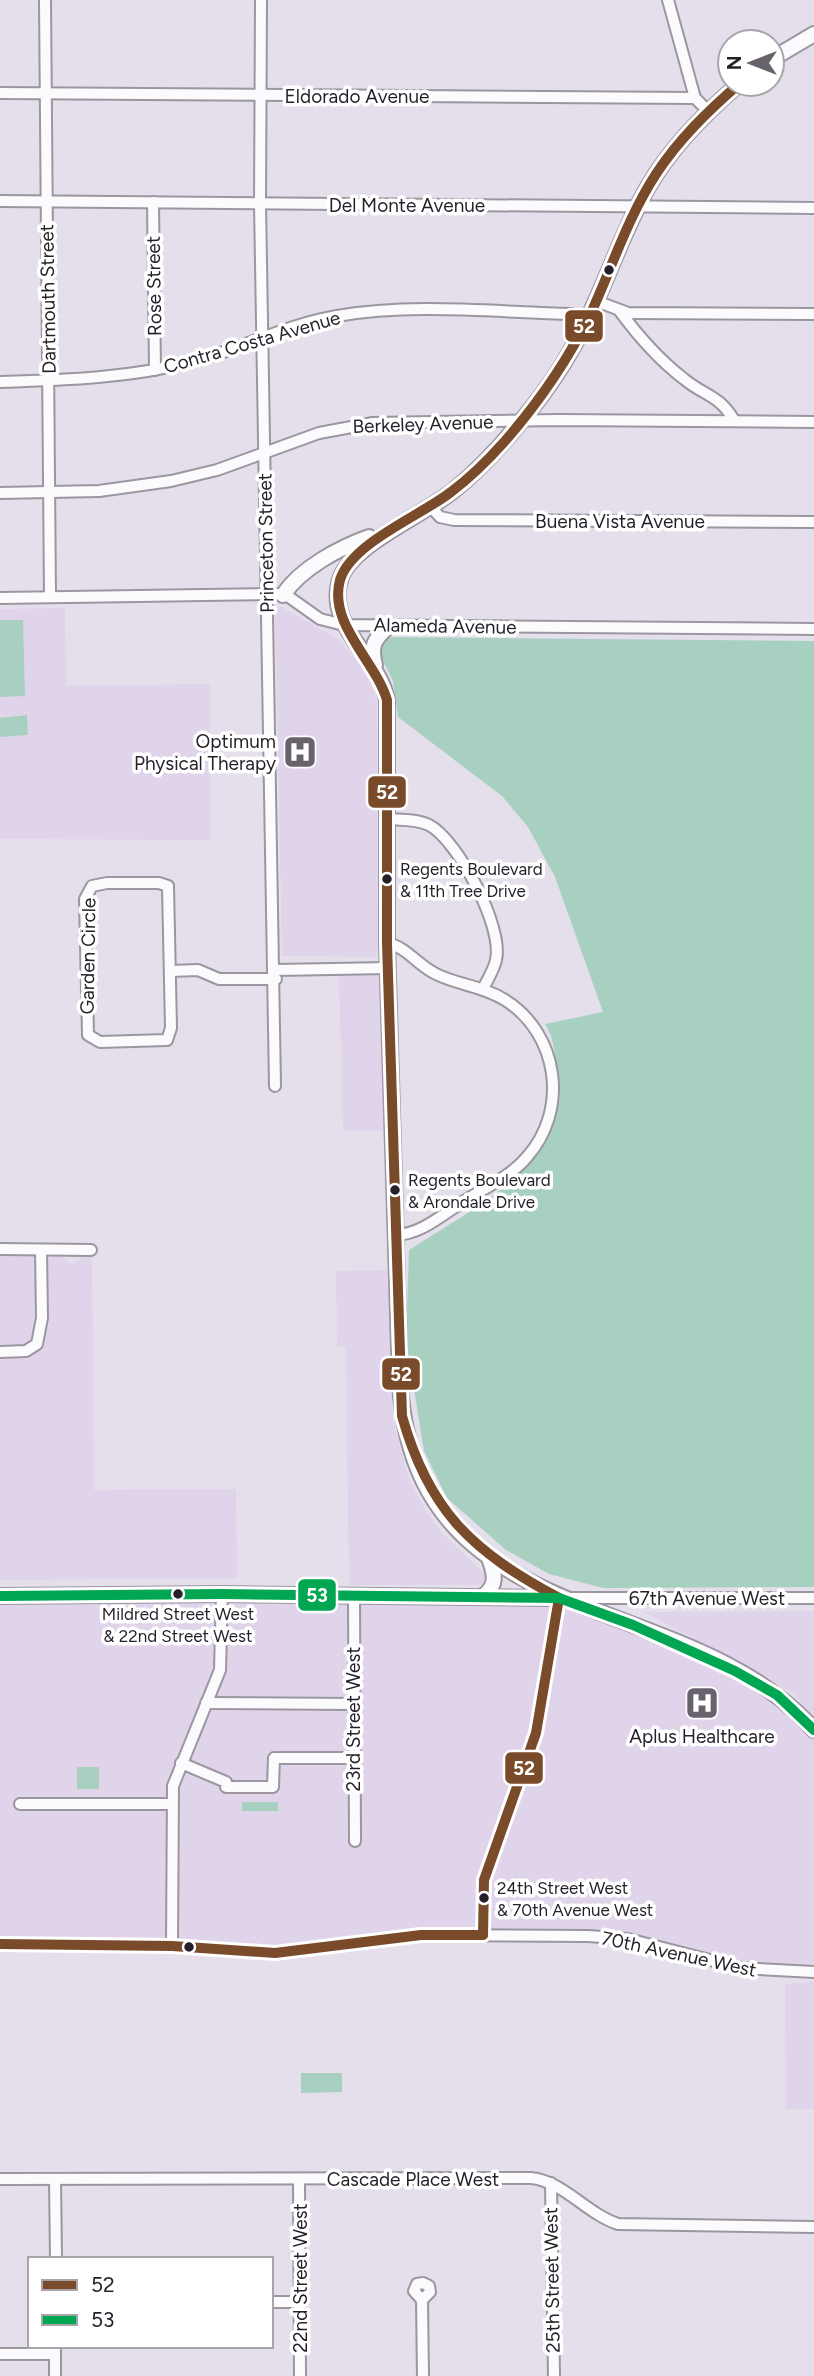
<svg xmlns="http://www.w3.org/2000/svg" width="814" height="2376" font-family="Figtree,sans-serif">
	<style>
		.built { fill: #e0d4ea }
		.green { fill: #a8d0c0 }
		.lines { fill: none; stroke-linecap: round; stroke-linejoin: round }
		.minor-casing { stroke: #9b96a0; stroke-width: 14 }
		.major-casing { stroke: #9b96a0; stroke-width: 18 }
		.minor { stroke: #fbfafc; stroke-width: 10 }
		.major { stroke: #fbfafc; stroke-width: 14 }
		.bus-1-casing { stroke: #fff; stroke-width: 16 }
		.bus-2-casing { stroke: #fff; stroke-width: 16 }
		.bus-1 { stroke: #7a4b2a; stroke-width: 10 }
		.bus-2 { stroke: #00a651; stroke-width: 10 }
		.bus-dot { fill: #241f28; stroke: #fff; stroke-width: 2.5 }
		.labels { text-anchor: middle; dominant-baseline: central; stroke-width: 7; stroke-linejoin: round; paint-order: stroke }
		.bus-label { font-size: 17px; fill: #241f28; stroke: #fff; text-anchor: start }
		.street-label { font-size: 19px; fill: #241f28; stroke: #fff }
		.poi-label { font-size: 19px; fill: #241f28; stroke: #fff; text-anchor: end }
		.line-badge { stroke: #fff; stroke-width: 2.5 }
		.badge-label { font-size: 19px; text-anchor: middle; font-weight: bold; fill: #fff }
	</style>
	<rect width="100%" height="100%" fill="#e5dfeb"/>
	<g class="built">
		<polygon points="275,607 282,607 338,639 367,674 374,691 377,706 378,951 375,957 282,956"/>
		<polygon points="65,608 66,686 210,684 211,840 0,839 0,609"/>
		<polygon points="339,975 377,975 382,979 384,1130 343,1131"/>
		<polygon points="0,1255 57,1255 73,1264 85,1255 92,1255 94,1490 236,1489 237,1578 0,1580"/>
		<polygon points="387,1270 393,1420 408,1477 426,1511 443,1534 486,1575 482,1585 349,1585 346,1346 337,1346 336,1271"/>
		<polygon points="0,1596 559,1598 735,1671 814,1730 814,1972 773,1972 628,1939 431,1935 296,1951 0,1944"/>
		<polygon points="814,1611 814,1719 794,1694 774,1682 644,1612"/>
		<polygon points="814,1982 814,2109 786,2109 785,1984"/>
	</g>
	<g class="green">
		<polygon points="0,620 23,620 25,696 0,697"/>
		<path d="M388,637L814,641V1587L603,1588L549,1574L506,1550L447,1498L424,1451L406,1339L409,1250C466,1212 544,1177 559,1103C561,1093 558,1080 557,1070C555,1054 554,1038 545,1024L603,1012L555,877L528,827L502,796L398,717L393,681L378,651L383,638Z"/>
		<polygon points="27,715 28,735 0,737 0,718"/>
		<rect x="77" y="1767" width="22" height="22"/>
		<rect x="242" y="1802" width="36" height="9"/>
		<polygon points="301,2073 342,2073 342,2092 301,2093"/>
	</g>
	<g class="lines">
		<defs>
			<g id="minor">
				<polyline points="45,0 50,597"/>
				<polyline points="261,0 260,204 275,1086"/>
				<polyline points="668,0 695,98"/>
				<polyline points="0,93 695,98 708,111"/>
				<polyline points="0,201 814,208"/>
				<polyline points="153,202 155,370"/>
				<polyline points="596,301 628,313 814,314"/>
				<path d="M619,310C638,336 658,359 684,379C706,397 718,394 734,420"/>
				<path d="M0,382C66,380 131,378 195,361C243,348 288,324 337,316C412,303 494,312 571,314L588,319"/>
				<polyline points="0,493 99,491 171,481 217,470 319,433 373,423 559,420 814,422"/>
				<polyline points="431,507 440,517 454,520 814,522"/>
				<polyline points="0,598 277,594 289,597 320,619 344,625 814,629"/>
				<path d="M387,819C400,820 417,819 429,825C458,840 504,928 496,960C494,970 487,980 483,989"/>
				<polygon points="107,883 159,883 168,886 171,1028 167,1040 100,1042 88,1035 85,899 92,886"/>
				<path d="M387,943C407,947 417,965 436,974C458,985 483,986 505,1000C559,1034 569,1110 527,1157C512,1175 490,1185 471,1197C447,1210 424,1234 396,1235"/>
				<polyline points="276,970 388,968"/>
				<polyline points="171,971 198,970 219,979 276,979"/>
				<polyline points="0,1249 91,1250"/>
				<polyline points="0,1352 26,1351 37,1344 42,1318 41,1250"/>
				<polyline points="354,1596 355,1841"/>
				<polyline points="206,1703 353,1704"/>
				<polyline points="181,1763 226,1782 226,1787 273,1787 274,1758 353,1758"/>
				<polyline points="20,1804 172,1804"/>
				<polyline points="483,1935 484,1880 536,1733 559,1598 814,1598"/>
				<polyline points="0,1944 172,1946 275,1953 421,1935 588,1936 628,1939 741,1968 814,1972"/>
				<polyline points="172,1946 173,1786 220,1670 222,1594"/>
				<path d="M0,2179L531,2178C563,2181 587,2214 618,2224L814,2227"/>
				<polyline points="55,2179 56,2259"/>
				<polyline points="299,2180 300,2376"/>
				<polyline points="551,2183 554,2376"/>
				<polyline points="422,2300 414,2291 417,2284 423,2283 429,2286 430,2292 422,2300 423,2376"/>
				<polyline points="271,2302 299,2302"/>
				<polyline points="0,2354 55,2354"/>
				<polyline points="55,2376 55,2346"/>
			</g>
			<g id="major">
				<polyline points="772,59 814,34"/>
				<path d="M739,84C704,114 671,147 648,187C625,227 611,270 591,312C573,351 550,387 523,419C502,445 479,470 453,491C423,515 354,544 341,577C323,625 379,656 387,700V943L400,1383C414,1639 687,1585 814,1730"/>
				<path d="M283,595C301,568 339,548 369,537"/>
				<path d="M375,665C370,646 374,639 389,626"/>
				<polyline points="0,1596 222,1594 555,1598"/>
				<path d="M482,1597C498,1586 495,1574 489,1558"/>
			</g>
		</defs>
		<use href="#minor" class="minor-casing"/>
		<use href="#major" class="major-casing"/>
		<use href="#minor" class="minor"/>
		<use href="#major" class="major"/>
		<defs>
			<g id="bus-1">
				<path d="M559,1598C473,1552 429,1512 402,1416L387,943V700C375,660 328,624 340,580C351,543 422,515 451,492C471,477 489,459 505,441C539,402 568,360 591,313C612,267 628,217 656,174C679,139 708,111 739,84"/>
				<polyline points="483,1935 484,1880 536,1733 559,1598"/>
				<polyline points="0,1944 172,1946 275,1953 421,1935 483,1935"/>
			</g>
			<polyline id="bus-2" points="0,1596 222,1594 559,1598 633,1625 735,1671 777,1695 814,1730"/>
		</defs>
		<use href="#bus-1" class="bus-1-casing"/>
		<use href="#bus-2" class="bus-2-casing"/>
		<use href="#bus-1" class="bus-1"/>
		<use href="#bus-2" class="bus-2"/>
	</g>
	<defs>
		<symbol id="hospital-square" viewBox="-11 -11 22 22"><rect x="-9" y="-9" width="18" height="18" rx="4" fill="#68626c" stroke="#fff"/><path d="M-5-5h3v3.5h4V-5h3V5h-3V1.5h-4V5h-3Z" fill="#fff"/></symbol>
	</defs>
	<g fill-rule="evenodd">
		<use href="#hospital-square" x="281" y="733" width="38" height="38"/>
		<use href="#hospital-square" x="683" y="1684" width="38" height="38"/>
	</g>
	<g class="bus-dot">
		<circle cx="609" cy="270" r="6"/>
		<circle cx="387" cy="879" r="6"/>
		<circle cx="395" cy="1190" r="6"/>
		<circle cx="178" cy="1594" r="6"/>
		<circle cx="484" cy="1898" r="6"/>
		<circle cx="189" cy="1947" r="6"/>
	</g>
	<g class="labels">
		<g class="bus-label">
			<text x="400" y="869">Regents Boulevard<tspan x="400" dy="22">&amp; 11th Tree Drive</tspan></text>
			<text x="408" y="1180">Regents Boulevard<tspan x="408" dy="22">&amp; Arondale Drive</tspan></text>
			<text x="178" y="1614" text-anchor="middle">Mildred Street West<tspan x="178" dy="22">&amp; 22nd Street West</tspan></text>
			<text x="497" y="1888">24th Street West<tspan x="497" dy="22">&amp; 70th Avenue West</tspan></text>
		</g>
		<g class="street-label">
			<text x="357" y="96">Eldorado Avenue</text>
			<text x="407" y="205">Del Monte Avenue</text>
			<text transform="translate(154 286) rotate(-91)">Rose Street</text>
			<text transform="translate(48 299) rotate(-91)">Dartmouth Street</text>
			<text transform="translate(252 342) rotate(-16)">Contra Costa Avenue</text>
			<text transform="translate(423 424) rotate(-2)">Berkeley Avenue</text>
			<text x="620" y="521">Buena Vista Avenue</text>
			<text transform="translate(266 543) rotate(-91)">Princeton Street</text>
			<text transform="translate(445 626) rotate(1)">Alameda Avenue</text>
			<text transform="translate(88 956) rotate(-89)">Garden Circle</text>
			<text x="707" y="1598">67th Avenue West</text>
			<text transform="translate(353 1719) rotate(-90)">23rd Street West</text>
			<text transform="translate(679 1954) rotate(12)">70th Avenue West</text>
			<text x="413" y="2179">Cascade Place West</text>
			<text transform="translate(300 2278) rotate(-90)">22nd Street West</text>
			<text transform="translate(552 2280) rotate(-91)">25th Street West</text>
		</g>
		<g class="poi-label">
			<text x="276" y="741">Optimum<tspan x="276" dy="22">Physical Therapy</tspan></text>
			<text x="702" y="1736" text-anchor="middle">Aplus Healthcare</text>
		</g>
	</g>
	<g class="line-badge">
		<rect x="564" y="309" width="40" height="34" rx="7" fill="#7a4b2a"/>
		<rect x="367" y="775" width="40" height="34" rx="7" fill="#7a4b2a"/>
		<rect x="381" y="1357" width="40" height="34" rx="7" fill="#7a4b2a"/>
		<rect x="297" y="1578" width="40" height="34" rx="7" fill="#00a651"/>
		<rect x="504" y="1751" width="40" height="34" rx="7" fill="#7a4b2a"/>
	</g>
	<g class="badge-label">
		<text x="584" y="333">52</text>
		<text x="387" y="799">52</text>
		<text x="401" y="1381">52</text>
		<text x="317" y="1602">53</text>
		<text x="524" y="1775">52</text>
	</g>
	<rect x="28" y="2257" width="245" height="91" fill="#ffffff" stroke="#a7a5a9" stroke-width="2"/>
	<rect x="42" y="2280" width="35" height="10" fill="#7a4b2a" stroke="#a7a5a9" stroke-width="2"/>
	<text x="91" y="2292" font-size="21" fill="#241f28">52</text>
	<rect x="42" y="2315" width="35" height="10" fill="#00a651" stroke="#a7a5a9" stroke-width="2"/>
	<text x="91" y="2327" font-size="21" fill="#241f28">53</text>
	<g transform="translate(751 63) rotate(270)"><circle r="33" fill="#ffffff" stroke="#a7a5a9" stroke-width="2"/>
	<path d="M0-5L12 26L0 18L-12 26Z" fill="#68626c"/>
	<text y="-10" font-size="19" font-weight="bold" text-anchor="middle" fill="#241f28">N</text>
	</g>
</svg>
